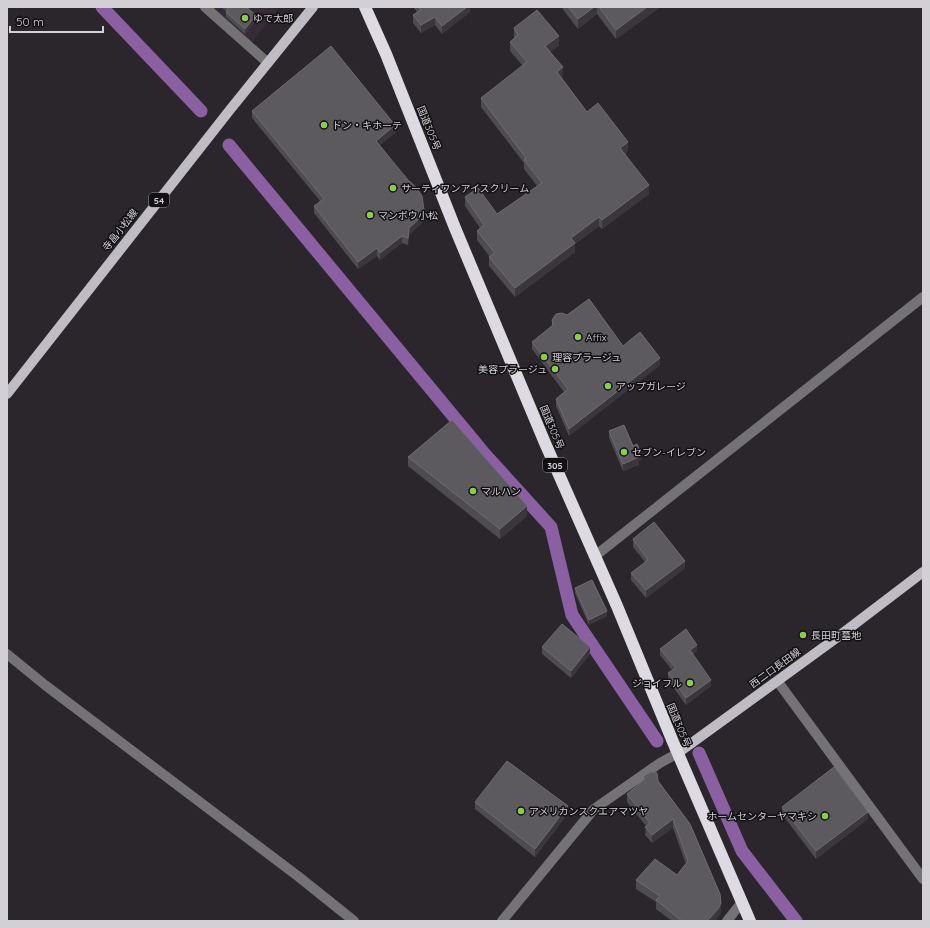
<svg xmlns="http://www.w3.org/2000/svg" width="930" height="928" font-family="Quicksand,'Noto Sans JP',sans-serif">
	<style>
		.built { fill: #342d38 }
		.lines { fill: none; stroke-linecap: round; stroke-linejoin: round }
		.canal { stroke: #8a60a2; stroke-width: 13 }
		.minor { stroke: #747275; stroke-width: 10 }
		.major { stroke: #c0bcc3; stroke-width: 10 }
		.highway { stroke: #dedae2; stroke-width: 12 }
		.wall { fill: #4e4b51 }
		.shaded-wall { fill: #3a363c }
		.building { fill: #5c595f; stroke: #6f6c71 }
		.poi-dot { fill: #8ace47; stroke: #121013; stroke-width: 1.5 }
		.labels { text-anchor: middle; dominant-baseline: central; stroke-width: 3; stroke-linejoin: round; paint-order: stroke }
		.shield { fill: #121013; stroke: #98969a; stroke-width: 1 }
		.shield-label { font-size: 9px; font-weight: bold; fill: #d2d0d4 }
		.poi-label { font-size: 10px; fill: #d2d0d4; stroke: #121013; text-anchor: start }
		.street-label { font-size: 10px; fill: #d2d0d4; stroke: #121013 }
	</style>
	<rect width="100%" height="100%" fill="#2a262c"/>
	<polygon class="built" points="212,7 279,7 252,43"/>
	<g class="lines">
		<g class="canal">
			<polyline points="102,7 201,111"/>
			<polyline points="229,145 483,452 551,527 572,615 657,741"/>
			<polyline points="699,753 742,851 796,921"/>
		</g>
		<g class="minor">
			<polyline points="205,7 268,63"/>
			<polyline points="595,556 923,297"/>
			<polyline points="7,654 45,685 299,877 354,921"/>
			<polyline points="778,682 923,879"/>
			<polyline points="502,921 594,809 660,763 678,753"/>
			<polyline points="727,921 742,902"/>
		</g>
		<g class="major">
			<polyline points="7,394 229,111 313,7"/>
			<polyline points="678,753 839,636 923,572"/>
		</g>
		<polyline class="highway" points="365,7 386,54 455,228 545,443 617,606 673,742 750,921"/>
	</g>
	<g class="wall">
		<polygon points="221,7 249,7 249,9 256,20 245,34 226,17 226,11"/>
		<polygon points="413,7 470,7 470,12 442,34 435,25 421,33 413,23 413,15 417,12"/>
		<polygon points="561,7 659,7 659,8 616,39 597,14 578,29"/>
		<polygon points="514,28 559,45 550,52 563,76 561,77 587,112 628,151 625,154 649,194 602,229 599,226 575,244 575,252 515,297 489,266 489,257 490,257 477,240 477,231 480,228 465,206 465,197 497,214 537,186 524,169 524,163 481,107 481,98 523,66 510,51 510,42 514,38"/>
		<polygon points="252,111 395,133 380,145 424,217 422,223 409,235 408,245 402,243 380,260 377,256 358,269 314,213 314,206 320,201 252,118"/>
		<polygon points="552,320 623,346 660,365 569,436 556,406 556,399 564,392 532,349 532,342 552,326"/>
		<polygon points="609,431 633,446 641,460 639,461 639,465 623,471 609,438"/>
		<polygon points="408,457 527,516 500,539 408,466"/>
		<polygon points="633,539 685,568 646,598 631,580 631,573 645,562 633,547"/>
		<polygon points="575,588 607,616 589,625 575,593"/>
		<polygon points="542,647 590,654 571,678 542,654"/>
		<polygon points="660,649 697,651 693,654 711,686 686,705 668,680 668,673 672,670 660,655"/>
		<polygon points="658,781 721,912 718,917 715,921 672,921 656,909 656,902 636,889 636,880 677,875 686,864 673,828 652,843 645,835 646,826 627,802 627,794"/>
		<polygon points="475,802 568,813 535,857 475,809"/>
		<polygon points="782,807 868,819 816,859 782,814"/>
	</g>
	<g class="shaded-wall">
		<polygon points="467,7 470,7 470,12 442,34 442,26"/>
		<polygon points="594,7 597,7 597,14 578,29 578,19"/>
		<polygon points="647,7 659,7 659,8 616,39 616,30"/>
		<polygon points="256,15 256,20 245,34 245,29"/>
		<polygon points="435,17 435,25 421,33 421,25"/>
		<polygon points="559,36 559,45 545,55 545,46"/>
		<polygon points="563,67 563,76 557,81 557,72"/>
		<polygon points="395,125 395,133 376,148 376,141"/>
		<polygon points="628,142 628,151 620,157 620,148"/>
		<polygon points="649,185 649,194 602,229 602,220"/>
		<polygon points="424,210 424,217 422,223 409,235 408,245 409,228"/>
		<polygon points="599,217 599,226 575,244 575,252 515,297 515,288 571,238"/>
		<polygon points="402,236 402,243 380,260 380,253"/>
		<polygon points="377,248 377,256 358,269 358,262"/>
		<polygon points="660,358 660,365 569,436 569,429"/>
		<polygon points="641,453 641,460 639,461 639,465 623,471 623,464"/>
		<polygon points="527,506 527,516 500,539 500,529"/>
		<polygon points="685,561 685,568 646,598 646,590"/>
		<polygon points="607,611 607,616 589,625 589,620"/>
		<polygon points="697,645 697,651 690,656 690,650"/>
		<polygon points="590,647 590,654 571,678 571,671"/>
		<polygon points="711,680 711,686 686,705 686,698"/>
		<polygon points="568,806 568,813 535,857 535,849"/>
		<polygon points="868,812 868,819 816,859 816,851"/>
		<polygon points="673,819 673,828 652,843 652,835"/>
		<polygon points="721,903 721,912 718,917 715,921 707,921"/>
	</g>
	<g class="building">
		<polygon points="227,7 248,7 247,8 256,15 245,29 226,12 228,9"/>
		<polygon points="419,7 467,7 442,26 435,17 421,25 413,15 421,10"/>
		<polygon points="568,7 594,7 578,19"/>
		<polygon points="599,7 647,7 616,30"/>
		<polygon points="537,10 559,36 545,46 563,67 557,72 587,112 598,103 628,142 620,148 649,185 602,220 599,217 571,238 575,243 515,288 489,257 495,253 477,231 484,225 465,197 478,188 497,214 542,183 524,160 526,158 481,98 527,62 510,42 518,35 514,28"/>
		<polygon points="331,46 395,125 376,141 408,180 416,187 422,196 424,210 422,216 409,228 408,238 402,236 380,253 377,248 358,262 314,206 324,199 252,111"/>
		<polygon points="589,299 623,346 640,332 660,358 569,429 556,399 568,389 532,342 553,325 552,320 556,314 562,313 567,315"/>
		<polygon points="452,420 527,506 500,529 408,457"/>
		<polygon points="624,425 633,446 637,444 641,453 637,454 639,457 623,464 609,431"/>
		<polygon points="654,522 685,561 646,590 631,573 648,560 633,539"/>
		<polygon points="592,580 607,611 589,620 575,588"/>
		<polygon points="562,624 590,647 571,671 542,647"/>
		<polygon points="686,629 697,645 690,650 711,680 686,698 668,673 676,668 660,649"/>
		<polygon points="507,761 568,806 535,849 475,802"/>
		<polygon points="834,767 868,812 816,851 782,807"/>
		<polygon points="651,772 657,773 658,781 690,824 720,894 721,903 718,909 707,921 682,921 656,900 660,896 636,880 655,859 677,875 688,861 673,819 652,835 645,827 650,823 627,794 644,780 644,776"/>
	</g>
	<g class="poi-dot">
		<circle cx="245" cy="18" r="4"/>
		<circle cx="324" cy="125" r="4"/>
		<circle cx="393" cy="188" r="4"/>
		<circle cx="370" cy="215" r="4"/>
		<circle cx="578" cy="337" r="4"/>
		<circle cx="544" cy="357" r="4"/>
		<circle cx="555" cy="369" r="4"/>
		<circle cx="608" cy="386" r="4"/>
		<circle cx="624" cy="452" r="4"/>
		<circle cx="473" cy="491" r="4"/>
		<circle cx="803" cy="635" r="4"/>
		<circle cx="690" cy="683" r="4"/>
		<circle cx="521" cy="811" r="4"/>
		<circle cx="825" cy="816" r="4"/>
	</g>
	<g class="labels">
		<g class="shield">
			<rect x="149" y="193" width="20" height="14" rx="3"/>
			<rect x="543" y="458" width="24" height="14" rx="3"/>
		</g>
		<g class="shield-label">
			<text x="159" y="200">54</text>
			<text x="555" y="465">305</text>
		</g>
		<g class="poi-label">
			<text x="253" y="18">ゆで太郎</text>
			<text x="332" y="125">ドン・キホーテ</text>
			<text x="401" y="188">サーティワンアイスクリーム</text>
			<text x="378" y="215">マンボウ小松</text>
			<text x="586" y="337">Affix</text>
			<text x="552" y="357">理容プラージュ</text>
			<text x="547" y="369" text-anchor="end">美容プラージュ</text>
			<text x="616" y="386">アップガレージ</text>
			<text x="632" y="452">セブン-イレブン</text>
			<text x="481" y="491">マルハン</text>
			<text x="811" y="635">長田町墓地</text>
			<text x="682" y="683" text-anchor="end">ジョイフル</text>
			<text x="529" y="811">アメリカンスクエアマツヤ</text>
			<text x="817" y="816" text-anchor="end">ホームセンターヤマキシ</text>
		</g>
		<g class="street-label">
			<text transform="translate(429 128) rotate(68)">国道305号</text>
			<text transform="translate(120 230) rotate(-52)">寺畠小松線</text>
			<text transform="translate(552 427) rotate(67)">国道305号</text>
			<text transform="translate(775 668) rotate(-36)">西二口長田線</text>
			<text transform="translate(679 725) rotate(67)">国道305号</text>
		</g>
	</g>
	<rect width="930" height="928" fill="none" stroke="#d2d0d4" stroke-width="16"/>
	<path d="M10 26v6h93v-6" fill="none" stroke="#d2d0d4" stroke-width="2"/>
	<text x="16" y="26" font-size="12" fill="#d2d0d4" stroke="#121013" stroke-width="3" paint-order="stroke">50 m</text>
</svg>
